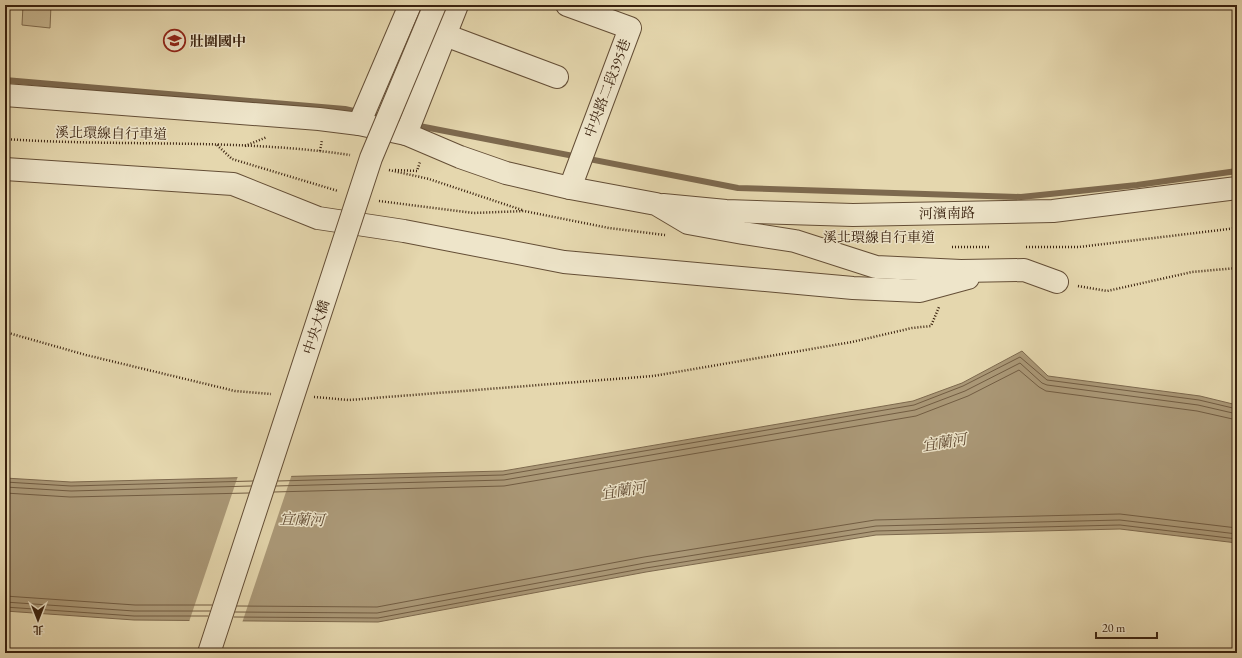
<svg xmlns="http://www.w3.org/2000/svg" width="1242" height="658" font-family="'EB Garamond','Noto Serif TC',serif">
	<style>
		.pitch { fill: #c8b893; stroke: #806c50 }
		.water { fill: #ab9978; stroke: #7d694e }
		.pier { fill: #e5d7ae }
		.lines { fill: none; stroke-linecap: round; stroke-linejoin: round }
		.shore { stroke: #725d43; stroke-width: 1 }
		.stream { stroke: #7d694e; stroke-width: 6 }
		.minor-casing { stroke: #644e36; stroke-width: 24 }
		.path { stroke: #39210e; stroke-width: 2.5; stroke-dasharray: 1 2; stroke-linecap: butt }
		.minor { stroke: #eee5ca; stroke-width: 22 }
		.minor-bridge-casing { stroke: #644e36; stroke-width: 24; stroke-linecap: butt }
		.minor-bridge { stroke: #eee5ca; stroke-width: 22 }
		.labels { text-anchor: middle; dominant-baseline: central; stroke-width: 3; stroke-linejoin: round; paint-order: stroke }
		.poi-label { font-size: 14px; font-weight: bold; fill: #39210e; stroke: #eee5ca; text-anchor: start }
		.street-label { font-size: 14px; fill: #39210e; stroke: #eee5ca }
		.water-label { font-size: 15px; font-style: italic; fill: #614b33; stroke: #eee5ca }
	</style>
	<rect width="100%" height="100%" fill="#e5d7ae"/>
	<filter id="stains"><feTurbulence type="fractalNoise" baseFrequency=".005" numOctaves="4"/><feColorMatrix values="0 0 0 0 .2 0 0 0 0 .09 0 0 0 0 .02 0 0 0 .5 -.17"/></filter>
	<radialGradient id="worn" r=".72"><stop offset=".6" stop-color="#630" stop-opacity="0"/><stop offset="1" stop-color="#630" stop-opacity=".3"/></radialGradient>
	<polygon class="pitch" points="23,5 51,5 50,28 22,25"/>
	<polygon class="water" points="1022,351 1048,376 1200,396 1237,405 1237,543 1120,529 876,535 646,572 378,622 134,620 5,611 5,478 71,482 503,471 913,401 962,383"/>
	<polygon class="pier" points="292,474 242,623 189,622 238,476"/>
	<g class="lines">
		<g class="shore">
			<polyline points="278,481 503,475 914,405 963,386 1020,357 1047,380 1199,400 1237,409"/>
			<polyline points="5,482 71,486 253,481"/>
			<polyline points="276,486 504,480 915,410 965,391 1020,363 1042,383 1047,385 1198,405 1237,414"/>
			<polyline points="5,487 71,491 251,486"/>
			<polyline points="274,492 504,486 916,416 968,396 1019,370 1039,387 1046,391 1197,411 1237,420"/>
			<polyline points="5,493 70,497 249,493"/>
			<polyline points="5,596 135,605 212,605"/>
			<polyline points="5,602 134,611 210,611"/>
			<polyline points="237,606 377,607 644,557 875,520 1120,514 1237,528"/>
			<polyline points="5,607 134,616 208,616"/>
			<polyline points="235,612 377,613 645,563 876,526 1120,520 1237,534"/>
			<polyline points="234,617 378,618 646,568 876,531 1120,525 1237,539"/>
		</g>
		<g class="stream">
			<polyline points="5,80 345,109 384,118"/>
			<polyline points="414,125 738,188 1021,197 1137,185 1237,171"/>
		</g>
		<defs>
			<g id="minor">
				<polyline points="567,5 630,28 570,188"/>
				<polyline points="445,35 557,77"/>
				<polyline points="5,95 319,119 359,124 406,134 460,157 506,173 570,188 656,204 688,223 743,233 795,241 876,267 961,271 1024,270 1057,282"/>
				<polyline points="359,124 410,5"/>
				<polyline points="406,134 457,5"/>
				<polyline points="5,169 233,184 318,218 404,231 564,262 853,288 920,291 968,278"/>
				<polyline points="663,205 726,211 853,215 1053,211 1237,188"/>
			</g>
		</defs>
		<use href="#minor" class="minor-casing"/>
		<g class="path">
			<path d="M5,139C120,147 236,138 350,155"/>
			<polyline points="217,145 232,159 338,191"/>
			<polyline points="245,146 267,137"/>
			<polyline points="320,151 322,140"/>
			<polyline points="389,170 429,179 522,210"/>
			<polyline points="395,170 417,171 420,162"/>
			<polyline points="379,201 474,213 524,211 609,228 665,235"/>
			<polyline points="952,247 991,247"/>
			<polyline points="1026,247 1079,247 1237,228"/>
			<polyline points="1078,286 1107,291 1192,272 1237,268"/>
			<polyline points="5,332 86,355 235,391 271,394"/>
			<polyline points="314,397 349,400 653,376 852,342 912,328 931,326 939,307"/>
		</g>
		<use href="#minor" class="minor"/>
		<defs>
			<polyline id="minor-bridge" points="209,653 371,158 435,5"/>
		</defs>
		<use href="#minor-bridge" class="minor-bridge-casing"/>
		<use href="#minor-bridge" class="minor-bridge"/>
	</g>
	<defs>
		<symbol id="school-ring" viewBox="-11 -11 22 22"><circle r="9.5" fill="#eee5ca" stroke="#8f2418" stroke-width="1.5"/><path d="M0-5L7-2L0 1L-7-2ZM-4 1L0 2.5L4 1V4Q0 6-4 4Z" fill="#8f2418"/></symbol>
	</defs>
	<g fill-rule="evenodd">
		<use href="#school-ring" x="162" y="28" width="25" height="25"/>
	</g>
	<g class="labels">
		<g class="poi-label">
			<text x="190" y="41">壯圍國中</text>
		</g>
		<g class="street-label">
			<text transform="translate(607 88) rotate(-69)">中央路二段395巷</text>
			<text transform="translate(111 133) rotate(1)">溪北環線自行車道</text>
			<text transform="translate(947 213) rotate(-1)">河濱南路</text>
			<text x="879" y="237">溪北環線自行車道</text>
			<text transform="translate(316 327) rotate(-72)">中央大橋</text>
		</g>
		<g class="water-label">
			<text transform="translate(944 442) rotate(-9)">宜蘭河</text>
			<text transform="translate(623 490) rotate(-9)">宜蘭河</text>
			<text transform="translate(302 519) rotate(2)">宜蘭河</text>
		</g>
	</g>
	<rect width="1242" height="658" fill="none" stroke="#e5d7ae" stroke-width="20"/>
	<rect x="6" y="6" width="1230" height="646" fill="none" stroke="#39210e" stroke-width="2"/>
	<rect x="10" y="10" width="1222" height="638" fill="none" stroke="#39210e"/>
	<g transform="translate(38 620) rotate(180)" stroke="#eee5ca" stroke-width="3" paint-order="stroke">
	<path d="M0-3L7 15L0 10L-7 15Z" fill="#39210e"/>
	<text y="-6" font-size="11" font-weight="bold" text-anchor="middle" fill="#39210e">北</text>
	</g>
	<path d="M1096 632v6h61v-6" fill="none" stroke="#39210e" stroke-width="2"/>
	<text x="1102" y="632" font-size="12" fill="#39210e" stroke="#eee5ca" stroke-width="3" paint-order="stroke">20 m</text>
	<rect width="100%" height="100%" filter="url(#stains)"/>
	<rect width="100%" height="100%" fill="url(#worn)"/>
</svg>
